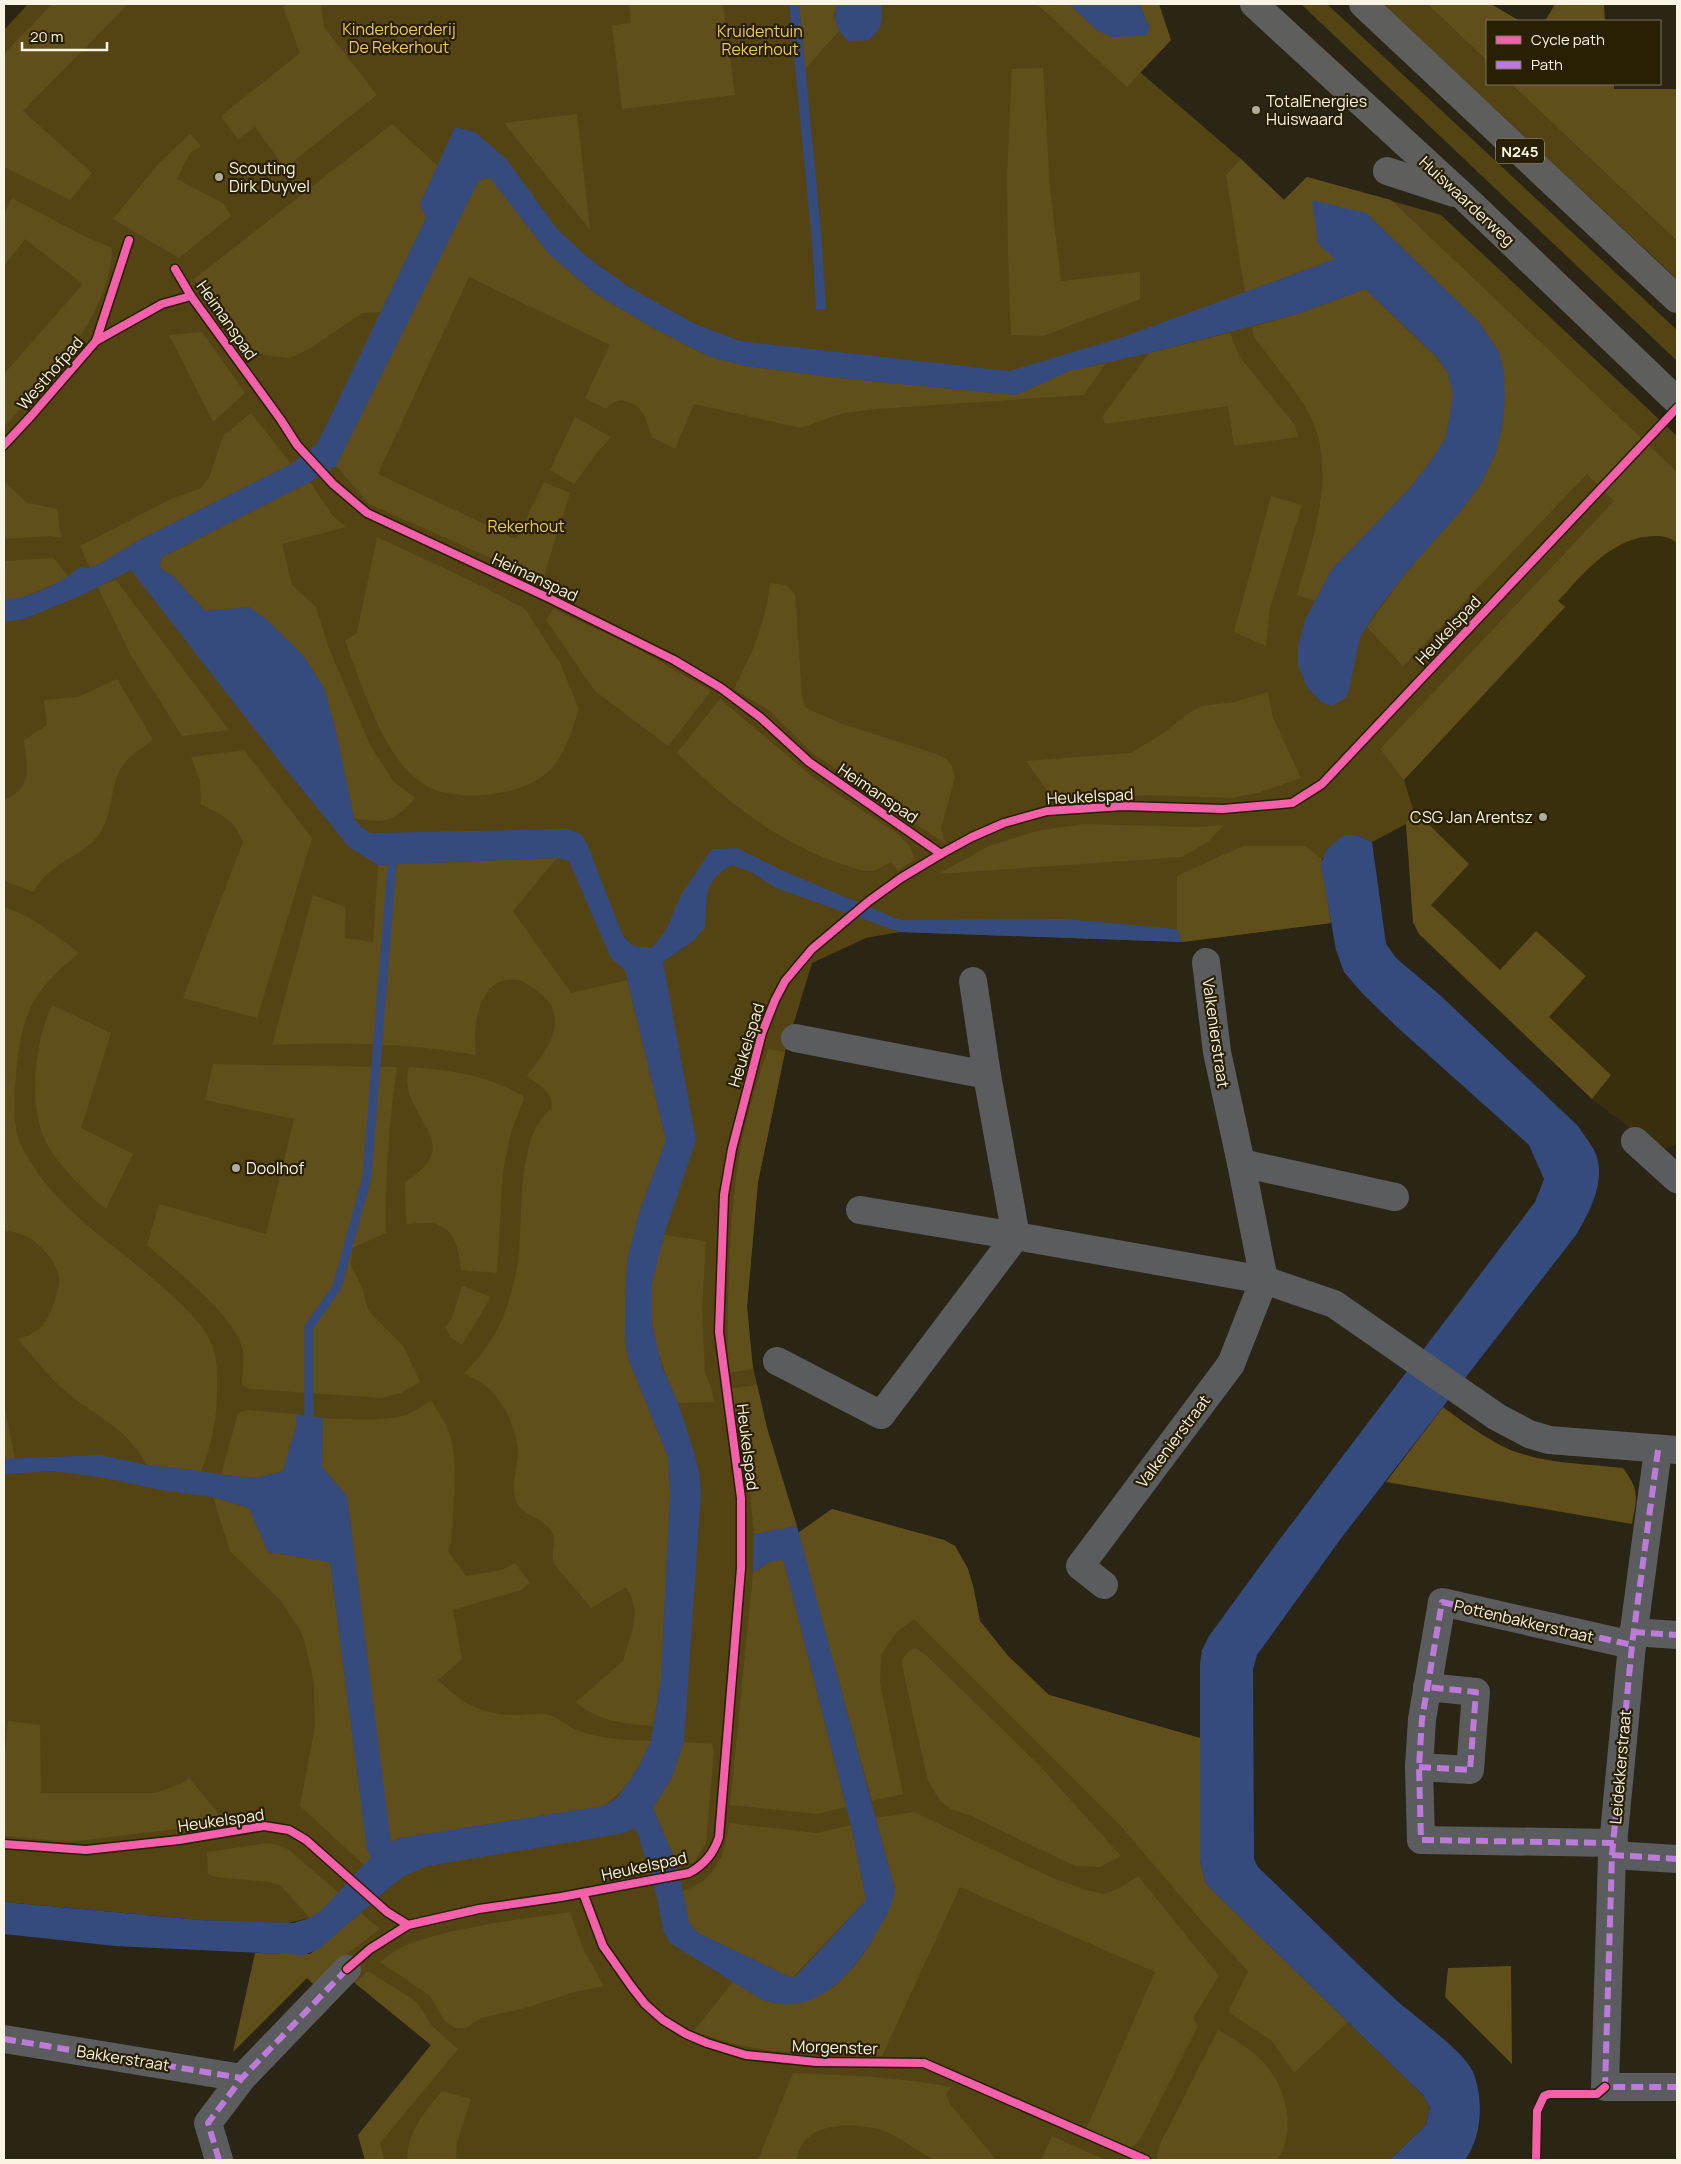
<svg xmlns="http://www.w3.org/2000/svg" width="1681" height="2164" font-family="Manrope,sans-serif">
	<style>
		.built { fill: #3a2f0c }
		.green { fill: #544414 }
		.forest { fill: #604f1b }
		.water { fill: #354b7e }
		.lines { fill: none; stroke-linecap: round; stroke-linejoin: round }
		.stream { stroke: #354b7e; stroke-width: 9 }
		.minor { stroke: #5b5c5d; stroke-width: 28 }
		.trunk { stroke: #5e5e5c; stroke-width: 28 }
		.quiet { stroke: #bd7bd9; stroke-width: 6; stroke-dasharray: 12 6; stroke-linecap: butt }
		.cycleway-casing { stroke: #291f03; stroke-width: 11 }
		.cycleway { stroke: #f560ab; stroke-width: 8 }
		.poi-dot { fill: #b1ac9b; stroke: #291f03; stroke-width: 2 }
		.labels { text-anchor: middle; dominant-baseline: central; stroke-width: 4.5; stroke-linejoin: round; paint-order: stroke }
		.shield { fill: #291f03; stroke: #bbb4a0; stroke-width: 1 }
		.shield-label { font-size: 15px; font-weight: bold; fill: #f9f4e3 }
		.park-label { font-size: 16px; fill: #ebc962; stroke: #291f03 }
		.poi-label { font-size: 16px; fill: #f9f4e3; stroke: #291f03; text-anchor: start }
		.street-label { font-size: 16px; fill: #f9f4e3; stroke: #291f03 }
	</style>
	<rect width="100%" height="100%" fill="#2a2515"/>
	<polygon class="built" points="1677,472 1677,1144 1660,1151 1592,1099 1419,934 1413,922 1406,824 1413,809 1404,781 1564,607 1558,601"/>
	<g class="green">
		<polygon points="28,4 1139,4 1150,28 1140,72 1241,159 1284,200 1307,177 1441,215 1677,436 1677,472 1675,470 1558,601 1565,607 1404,780 1413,809 1406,824 1372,842 1356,835 1322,859 1331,923 1182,942 900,932 866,938 812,963 785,1052 758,1182 747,1306 751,1358 767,1428 798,1533 832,1509 944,1540 955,1546 968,1569 973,1586 980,1621 1008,1656 1049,1695 1200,1738 1200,1861 1206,1884 1423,2095 1430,2107 1426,2125 1390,2160 365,2160 358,2135 431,2045 355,1983 319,1949 310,1918 283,1924 200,1920 4,1902 4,30"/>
		<polygon points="1301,4 1327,4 1677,330 1677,361"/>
		<polygon points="1383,4 1427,4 1487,61 1487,84 1511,84 1677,241 1677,279"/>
	</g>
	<g class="forest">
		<polygon points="52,4 128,4 23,111 92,173 70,200 4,167 4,54"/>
		<polygon points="288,4 321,4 324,27 377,95 285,168 255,127 238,139 221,116 300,53 283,7"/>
		<polygon points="629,4 723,4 735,95 622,109 612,25 631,23"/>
		<polygon points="799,4 837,4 834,16 839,31 805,69"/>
		<polygon points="1037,4 1069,4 1098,31 1150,28 1139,4 1159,4 1171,40 1127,87"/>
		<polygon points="1427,4 1491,4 1520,21 1487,21 1487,61"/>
		<polygon points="1555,4 1604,4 1605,21 1545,21"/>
		<polygon points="1043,68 1050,188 1061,281 1140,272 1140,299 1043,336 1011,335 1008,256 1007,176 1012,69"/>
		<polygon points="1511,84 1614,84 1614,89 1677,89 1677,241"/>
		<polygon points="577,114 590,230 504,123"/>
		<polygon points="392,124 438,166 420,204 426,218 381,312 362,313 308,350 289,358 269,356 243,347 194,279"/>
		<polygon points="190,134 201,146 190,153 177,179 224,204 231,216 179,258 113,219 160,162"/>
		<path d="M1241,159L1284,200L1307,177L1391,200L1677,472V543C1671,538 1664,536 1656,536C1613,536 1585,572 1558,601L1565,607L1404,780L1380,749L1614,501L1587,474L1403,666L1367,627L1408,570L1459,513L1482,482L1496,452L1502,427L1499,352L1479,322L1366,213L1336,259L1245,292L1226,175Z"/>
		<path d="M491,178L549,254L596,294L653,328L710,357L746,366L839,378L1016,395L1069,371L1106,363L1084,395L877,409L843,413L801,428L694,404L675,449L652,437C646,421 644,405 626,401C617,399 611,403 606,409L585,398L610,345L469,277L378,474L516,539L544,482L570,493L545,572V582L369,504L336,466L479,180Z"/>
		<path d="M12,198L82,235L112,248C111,316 47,380 4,427V374L83,284L25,239L4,266V214Z"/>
		<path d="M1365,289L1435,356L1448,373L1453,395L1450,416L1445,439L1428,465L1409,489L1332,569L1315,601L1297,595C1313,538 1339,468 1308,412C1294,387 1271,360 1254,337L1252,327L1300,313Z"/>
		<polygon points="202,332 245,393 213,422 169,335"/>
		<polygon points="1230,333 1239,356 1295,425 1298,437 1234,446 1228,406 1105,424 1102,417 1149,353"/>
		<polygon points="251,413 291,464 141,539 103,562 90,568 80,546 173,498 201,488 209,478 223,436"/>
		<polygon points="575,417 611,437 596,454 574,484 550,470"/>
		<polygon points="4,481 27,503 58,509 59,526 62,538 50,536 4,539"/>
		<path d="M310,482L332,515L346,527L282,544L292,585L316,607L328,646L370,745L394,782L415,798C395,821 385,824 354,818L335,727L324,688L303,655L266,620L249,607L205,611L173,576L159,568L162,557Z"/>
		<polygon points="1271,496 1302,505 1270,608 1266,646 1234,632"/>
		<path d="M377,537L484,587L525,609L560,663L579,709C572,729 566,754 550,770C525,794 479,799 446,793C428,790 411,776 400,762C374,727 361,682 345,641L357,633Z"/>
		<polygon points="54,558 69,578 16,600 4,599 4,561"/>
		<polygon points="116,580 229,730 182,736 132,657 97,586"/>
		<path d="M770,583L786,585L795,594L802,697L806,708L840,723L933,753L947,759L952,767L955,777L941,829L945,843L904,817L885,800L812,753L770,711L734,689C752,654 766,622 770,583Z"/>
		<polygon points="553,609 631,645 711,691 668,746 595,691 546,620"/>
		<path d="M117,679L153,740C142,748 128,756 121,768C109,787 114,817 97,837C78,859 46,865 34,892L4,881V800C34,788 27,767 24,740L47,725L44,700L78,697Z"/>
		<polygon points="1268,692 1273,718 1301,778 1258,793 1231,798 1148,795 1054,800 1026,761 1131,753 1165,732 1186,715 1201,706 1235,702"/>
		<path d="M720,699L814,778L899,835L910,847L915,859L898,871L891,862L874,871H865C790,853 730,805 677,753Z"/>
		<path d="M244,750L312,838L257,1018L183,998L243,842C236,822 221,813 201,805L200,781L191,757Z"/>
		<polygon points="1413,809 1469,864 1431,905 1500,970 1536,931 1586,976 1549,1017 1611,1075 1592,1099 1419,934 1413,922 1406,824"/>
		<polygon points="1084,824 1197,827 1224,825 1208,842 1182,857 938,874 989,846 1036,831"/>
		<polygon points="1243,846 1305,846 1322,859 1321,864 1331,923 1182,942 1177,929 1177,876"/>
		<path d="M557,858L513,911L571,993L627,980L666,1140L640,1210L628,1256L626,1277L625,1336L628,1358L668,1457L670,1494L661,1679L653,1726C626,1724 596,1721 576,1702L623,1661L633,1628L635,1611L632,1598L626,1587L591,1608L554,1564C550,1553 558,1542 551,1531C542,1516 520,1516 515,1498C511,1483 518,1467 518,1452C517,1429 504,1402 487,1387C481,1381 471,1378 464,1373C497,1342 510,1307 518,1262C524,1221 515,1136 551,1109C555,1093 538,1085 527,1076C539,1060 556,1041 555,1019C554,1005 545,996 534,989C529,986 523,980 518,980C478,974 472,1028 476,1055C406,1043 343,1042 272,1045L313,895L345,907L346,913L345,938L373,942L378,865Z"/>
		<path d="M4,907C32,916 56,935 79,953C36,988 23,1009 17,1064C15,1090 10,1123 22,1147C52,1209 117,1245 166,1290C180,1303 197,1318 207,1335C219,1354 217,1375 217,1397C216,1422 211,1448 201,1471L147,1465C123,1423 95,1418 62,1388C46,1374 32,1355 18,1339C41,1332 48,1322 55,1300C56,1295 58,1290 59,1285C61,1266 44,1247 29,1238C22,1234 13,1231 4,1231Z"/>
		<path d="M52,1005L111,1033L81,1128L133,1154L106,1209C88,1195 54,1161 45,1140C28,1103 35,1041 52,1005Z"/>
		<path d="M768,1049L785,1052L758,1182L747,1306L753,1369L728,1373C727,1305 728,1238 737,1171C742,1129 755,1089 768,1049Z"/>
		<path d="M213,1064L397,1067C389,1122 385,1177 386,1233L352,1248L351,1265L362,1287L368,1310L403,1346L420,1382L401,1393L382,1398L249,1389L242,1385C242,1374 245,1361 243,1350C234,1314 175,1270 147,1245L159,1204L266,1234L294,1119L205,1100Z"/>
		<path d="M409,1067C454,1071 482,1073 523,1096L524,1099L511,1132L503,1170L497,1273L461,1270C459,1253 457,1233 439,1225C431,1221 415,1224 406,1224L405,1182C472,1141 394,1115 409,1067Z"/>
		<path d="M664,1235L706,1241L702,1311L705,1373L712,1390L714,1402L678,1403C661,1365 647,1326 652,1284C654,1267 660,1250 664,1235Z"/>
		<polygon points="462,1286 491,1297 462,1345 450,1337 445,1327 452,1318"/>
		<polygon points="757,1385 767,1428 797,1526 754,1534 749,1481 729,1389"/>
		<path d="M431,1400C438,1412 447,1424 451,1438C458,1467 453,1512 451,1542L448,1551L466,1576L502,1570L515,1563L530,1583L521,1590L453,1610L462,1659L438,1680C461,1702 481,1715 515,1715C525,1715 539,1712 549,1715C558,1717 567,1726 576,1730C600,1739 625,1740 651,1741C639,1767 628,1790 603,1806L400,1838L390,1842L347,1496L322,1467L323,1418C344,1419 388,1422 408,1414C416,1411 424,1404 431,1400Z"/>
		<polygon points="4,1403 15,1459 4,1459"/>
		<path d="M1443,1407C1463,1422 1496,1446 1519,1453C1552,1464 1588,1464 1623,1468C1640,1491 1637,1497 1632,1524L1386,1482Z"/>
		<polygon points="248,1410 296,1414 296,1426 283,1471 257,1478 221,1475 238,1413"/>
		<polygon points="213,1497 249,1508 268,1552 330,1562 367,1849 371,1857 364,1865 300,1806 315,1726 314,1684 305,1643 300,1630 280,1600 230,1551"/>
		<polygon points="832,1509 944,1540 955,1546 968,1569 973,1586 980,1621 1008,1656 1049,1695 1200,1738 1200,1861 1206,1884 1348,2022 1294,2073 1272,2041 1228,2012 1248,1971 1200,1919 1120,1825 914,1619 896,1633 881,1655 880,1683 903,1794 872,1801 798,1533"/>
		<polygon points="781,1559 784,1562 846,1807 818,1814 730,1805 753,1573 769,1562"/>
		<polygon points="916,1648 927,1656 1039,1765 1121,1856 1100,1867 1075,1866 971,1816 951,1809 941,1802 928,1781 901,1661 909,1651"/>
		<polygon points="8,1721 40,1725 41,1793 155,1793 181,1784 189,1778 226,1823 69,1842 4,1836 4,1760"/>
		<polygon points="684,1742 712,1744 714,1750 706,1843 694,1862 678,1867 653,1808 672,1777"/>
		<polygon points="914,1812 1055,1879 1086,1890 1103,1894 1120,1888 1138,1876 1219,1976 1193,2018 1198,2026 1144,2133 1137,2143 1129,2149 1086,2129 1155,1972 960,1887 882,2056 771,2051 725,2042 694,2031 733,1982 761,1999 799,2003 833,1988 853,1968 868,1948 895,1890 876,1818"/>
		<path d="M729,1823L816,1833L851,1825L866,1900L792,1978L698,1933L689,1922L682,1891C716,1881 725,1855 729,1823Z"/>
		<polygon points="267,1843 278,1845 288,1849 339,1893 322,1910 310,1918 280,1885 269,1882 215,1877 208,1874 207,1852"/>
		<path d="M570,1912L584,1951L604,1986L575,1992L529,2007L481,2018L466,2028H455L444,2020L429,1995L380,1962C388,1956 397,1949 406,1945C456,1926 517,1920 570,1912Z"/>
		<polygon points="361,1913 380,1929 352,1950 313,1984 307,1978 233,2052 255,1953 310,1954"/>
		<polygon points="1511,1966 1512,2064 1445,1997 1448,1968"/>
		<polygon points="368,1971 411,1998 418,2004 432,2026 458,2049 380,2143 384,2160 365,2160 358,2135 431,2045 355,1983"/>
		<path d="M1218,2030C1233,2038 1247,2047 1259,2058C1286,2083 1298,2129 1277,2160H1158L1157,2154L1160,2144Z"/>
		<path d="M793,2073C846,2075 898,2077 951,2087L946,2094L950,2104L996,2160C989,2161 939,2162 935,2160C923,2155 905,2141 893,2135C872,2124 827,2120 809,2137C801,2144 799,2151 796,2160H758Z"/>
		<path d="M442,2091L471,2099L457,2142L456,2160H407C407,2133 425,2111 442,2091Z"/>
		<polygon points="1052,2136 1105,2160 1041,2160"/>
	</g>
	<g class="water">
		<polygon points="789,4 799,4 821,232 826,309 816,309 812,241"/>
		<path d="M837,4H881C883,21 882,28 869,40L848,41C836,28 833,21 837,4Z"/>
		<polygon points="1069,4 1139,4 1150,28 1146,36 1112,37 1098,31"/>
		<path d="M455,127L475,132L507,160L557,229L586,256L627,286L695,324L740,341L1009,371L1120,338L1335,259L1318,244L1312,200L1366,213L1479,322L1499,352L1504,372L1505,397L1502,427L1496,452L1482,482L1459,513L1408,570L1375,613L1360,637L1349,690L1345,698L1332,706L1321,702L1307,687L1298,665V646L1305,620L1332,569L1409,489L1428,465L1445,439L1450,416L1453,395L1448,373L1436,356L1365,289L1300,313L1252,326L1149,353L1069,371L1016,395L839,378L746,366L710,357L653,328L596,294L549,254L490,178L479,180L336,466L310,482L162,557L160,568L173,576L205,611L249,607L266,619L303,655L324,688L335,727L354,818L362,828L371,833L568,829L581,834L587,844L623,936L633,946L652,948L666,930L681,895L712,849L737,848L781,870L900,920L1066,919L1177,929L1182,942L900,932L776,888L751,872L732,865C701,880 708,899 705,927L693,941L663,962L696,1140L664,1235L652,1283V1324L662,1367L678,1403L693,1449L699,1472L701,1492L684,1742L672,1777L653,1808L678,1867L689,1922L698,1933L792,1978L798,1974L866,1900L851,1825L784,1562L781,1560L769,1562L753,1573L754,1534L797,1526L895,1890C893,1906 885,1918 877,1932C854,1973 813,2021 761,1999L670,1943L663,1930L657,1897L638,1834L634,1828L624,1833L427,1866L404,1876L390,1887L319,1949L304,1955L115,1946L4,1934V1902L200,1920L293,1923L310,1918L322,1910L371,1857L367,1849L330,1562L268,1552L249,1508L213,1497L161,1490L106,1478L53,1471L4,1474V1459L100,1455L147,1465L201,1471L221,1475L257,1478L283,1471L296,1426V1414L323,1418L322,1467L347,1496L391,1842L400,1838L603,1806L617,1798L623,1790L638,1768L651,1741L661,1679L670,1494L668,1457L628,1358L625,1336L626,1277L628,1256L640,1210L666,1140L625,970L611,958L569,861L557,858L378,865L349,847L284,767L131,570L84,594L24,619L4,622V599C26,600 63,583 79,567L90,568L103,562L141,539L291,464L317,444L426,218L420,204Z"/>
		<path d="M1344,835H1356L1372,842L1386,944L1396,958L1441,996L1578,1126C1583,1134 1589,1141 1594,1150C1608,1178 1590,1211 1576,1235L1342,1537L1257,1655L1253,1669L1254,1859L1258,1867C1304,1911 1348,1956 1395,1999C1416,2018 1462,2049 1473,2072C1484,2099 1482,2137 1465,2160H1390L1426,2125L1430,2107L1423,2095L1206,1884L1200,1861V1664L1202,1650L1209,1636L1277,1543L1535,1202L1544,1179L1529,1145L1397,1027L1363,994L1344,972L1336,950L1321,864L1327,849Z"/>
	</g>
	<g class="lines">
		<polyline class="stream" points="309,1415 309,1327 337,1287 367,1177 393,853"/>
		<g class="minor">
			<polyline points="795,1038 987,1075"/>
			<polyline points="1635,1141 1677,1179"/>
			<polyline points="1241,1163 1395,1197"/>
			<polyline points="860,1210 1016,1236 1264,1280 1334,1304 1497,1417 1529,1434 1549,1440 1677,1450"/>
			<polyline points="777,1361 881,1415 1016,1236 987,1075 973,981"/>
			<polyline points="1658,1450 1632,1645 1612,1855 1605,2087 1677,2087"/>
			<polyline points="1104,1585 1080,1566 1231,1364 1264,1280 1241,1163 1217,1052 1206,962"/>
			<polyline points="1633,1632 1677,1635"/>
			<polyline points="1419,1767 1470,1770 1476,1692 1427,1687"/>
			<polyline points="1614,1843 1421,1840 1419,1767 1422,1719 1442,1602 1632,1645"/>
			<polyline points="1612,1855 1677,1859"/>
			<polyline points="4,2039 242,2078"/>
			<polyline points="219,2160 208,2123 242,2078 347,1969"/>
		</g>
		<g class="trunk">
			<polyline points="1254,4 1463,196 1677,401"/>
			<polyline points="1363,4 1677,299"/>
			<polyline points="1387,171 1454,193"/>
		</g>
		<g class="quiet">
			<polyline points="1658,1450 1632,1645 1612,1855 1605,2087 1677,2087"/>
			<polyline points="1633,1632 1677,1635"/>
			<polyline points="1419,1767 1470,1770 1476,1692 1427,1687"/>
			<polyline points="1614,1843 1421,1840 1419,1767 1422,1719 1442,1602 1632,1645"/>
			<polyline points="1612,1855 1677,1859"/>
			<polyline points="4,2039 242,2078"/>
			<polyline points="219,2160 208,2123 242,2078 347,1969"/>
		</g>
		<defs>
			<g id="cycleway">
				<polyline points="175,269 191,296 281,420 297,445 333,484 367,513 551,599 674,660 721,688 761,718 809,762 941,854"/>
				<polyline points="96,341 162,304 191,296"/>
				<polyline points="4,445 32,415 96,341 129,240"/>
				<polyline points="4,1844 86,1850 179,1840 264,1826 289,1830 306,1840 387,1912 408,1925"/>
				<polyline points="583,1893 603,1946 631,1986 645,2004 663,2020 686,2034 707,2043 746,2055 816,2062 924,2063 1146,2160"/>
				<path d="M347,1969L370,1949L408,1925L479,1909L561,1897L689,1873C704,1865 714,1853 719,1837L741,1568V1498L719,1332L724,1195L732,1149L762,1033L775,1000L785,981L812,949L869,901L901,878L941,854L972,837L1004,823L1047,811L1123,806L1223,809L1292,803L1322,784L1677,408"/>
				<polyline points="1536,2160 1537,2111 1544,2096 1549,2094 1597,2094 1605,2087"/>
			</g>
		</defs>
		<use href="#cycleway" class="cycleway-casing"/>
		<use href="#cycleway" class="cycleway"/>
	</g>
	<g class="poi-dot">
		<circle cx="1256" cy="110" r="5"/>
		<circle cx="219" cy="177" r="5"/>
		<circle cx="1543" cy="817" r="5"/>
		<circle cx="236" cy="1168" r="5"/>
	</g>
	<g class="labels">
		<rect class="shield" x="1496" y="138.5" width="48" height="25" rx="4"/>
		<g class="shield-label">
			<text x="1520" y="151">N245</text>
		</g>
		<g class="park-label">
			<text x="399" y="29">Kinderboerderij<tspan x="399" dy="18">De Rekerhout</tspan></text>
			<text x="760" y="31">Kruidentuin<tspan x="760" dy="18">Rekerhout</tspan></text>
			<text x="526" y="526">Rekerhout</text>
		</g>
		<g class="poi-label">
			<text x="1266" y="101">TotalEnergies<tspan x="1266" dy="18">Huiswaard</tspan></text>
			<text x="229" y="168">Scouting<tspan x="229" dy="18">Dirk Duyvel</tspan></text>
			<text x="1533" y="817" text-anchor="end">CSG Jan Arentsz</text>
			<text x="246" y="1168">Doolhof</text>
		</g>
		<g class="street-label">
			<text transform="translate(1467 201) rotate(43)">Huiswaarderweg</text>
			<text transform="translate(227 320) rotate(55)">Heimanspad</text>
			<text transform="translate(50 373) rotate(-49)">Westhofpad</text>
			<text transform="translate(535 577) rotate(25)">Heimanspad</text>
			<text transform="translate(1448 630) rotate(-47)">Heukelspad</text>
			<text transform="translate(878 793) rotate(34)">Heimanspad</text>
			<text transform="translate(1090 796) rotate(-3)">Heukelspad</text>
			<text transform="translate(1216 1033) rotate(82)">Valkenierstraat</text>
			<text transform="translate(746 1045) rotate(-73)">Heukelspad</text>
			<text transform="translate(1173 1441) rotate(-53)">Valkenierstraat</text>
			<text transform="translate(748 1447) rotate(83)">Heukelspad</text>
			<text transform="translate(1524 1621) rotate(13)">Pottenbakkerstraat</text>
			<text transform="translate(1620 1767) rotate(-85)">Leidekkerstraat</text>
			<text transform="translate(221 1820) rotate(-8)">Heukelspad</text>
			<text transform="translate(644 1866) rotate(-12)">Heukelspad</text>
			<text transform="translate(835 2047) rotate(2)">Morgenster</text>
			<text transform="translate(123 2058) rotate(9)">Bakkerstraat</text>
		</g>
	</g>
	<rect width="1681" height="2164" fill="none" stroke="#f9f4e3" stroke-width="10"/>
	<rect x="1486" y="20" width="175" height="65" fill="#291f03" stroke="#7c745d"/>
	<rect x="1496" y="36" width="25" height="8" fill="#f560ab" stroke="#7c745d"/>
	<text x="1531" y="45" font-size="15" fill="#f9f4e3">Cycle path</text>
	<rect x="1496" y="61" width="25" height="8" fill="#bd7bd9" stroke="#7c745d"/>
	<text x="1531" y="70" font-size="15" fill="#f9f4e3">Path</text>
	<path d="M22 42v8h85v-8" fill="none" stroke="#f9f4e3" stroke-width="2.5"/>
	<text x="30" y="42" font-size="15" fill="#f9f4e3" stroke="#291f03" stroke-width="4" paint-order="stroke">20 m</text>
</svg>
